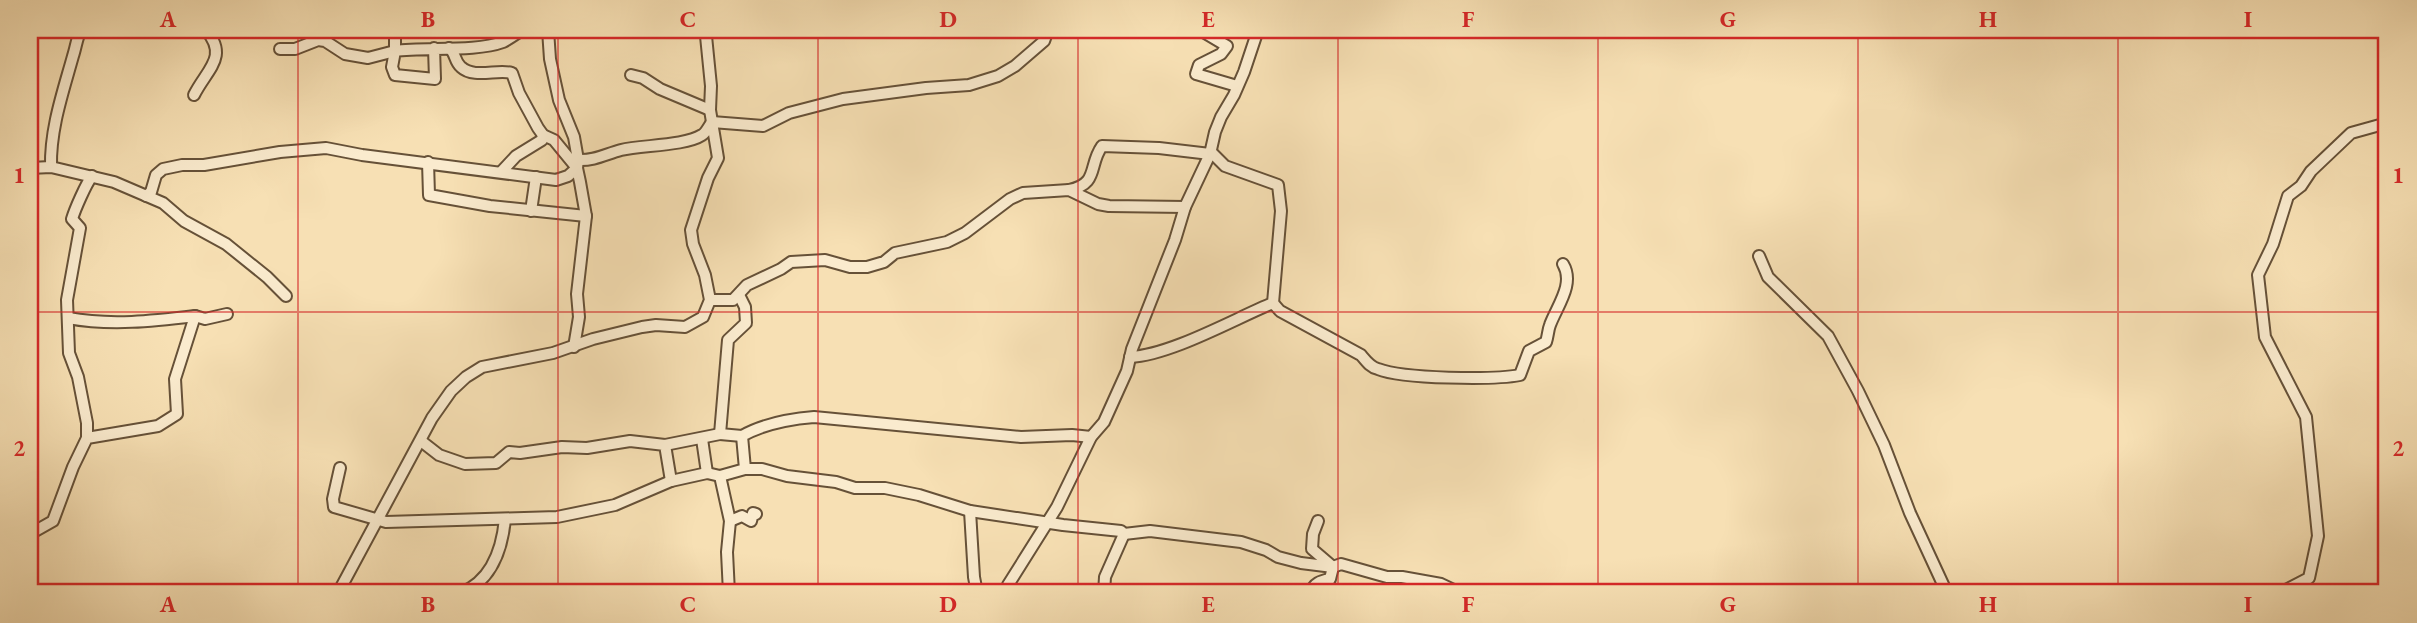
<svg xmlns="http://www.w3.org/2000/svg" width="2417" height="623" font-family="'EB Garamond',serif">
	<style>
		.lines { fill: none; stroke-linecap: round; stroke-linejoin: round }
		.minor-casing { stroke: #665138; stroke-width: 14 }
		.minor { stroke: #faebce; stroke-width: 10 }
		.grid { fill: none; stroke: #d62828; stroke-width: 2; stroke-opacity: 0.55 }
		.neatline { fill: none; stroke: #d62828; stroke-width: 2.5 }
		.grid-label { font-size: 23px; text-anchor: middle; font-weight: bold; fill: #d62828 }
	</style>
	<rect width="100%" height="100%" fill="#f7e0b4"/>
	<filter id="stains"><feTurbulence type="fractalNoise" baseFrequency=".00286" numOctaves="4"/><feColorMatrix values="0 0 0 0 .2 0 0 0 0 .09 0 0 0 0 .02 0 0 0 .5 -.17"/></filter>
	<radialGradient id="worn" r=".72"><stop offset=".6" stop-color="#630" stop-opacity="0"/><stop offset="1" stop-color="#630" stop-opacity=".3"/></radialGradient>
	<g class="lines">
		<defs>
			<g id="minor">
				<polyline points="1200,30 1227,46 1221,54 1199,65 1196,74 1237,86"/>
				<path d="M434,48L435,79L395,75L392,67L395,51C425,47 476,52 503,42C509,39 516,34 522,30"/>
				<path d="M449,48C456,53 454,61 461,67C474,79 497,69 512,73L519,93L538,128L543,135L554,140L577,168L580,182L586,216L577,294L579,317L574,347"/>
				<polyline points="280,49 295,49 318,40 325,41 345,54 368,58 395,51 395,30"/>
				<polyline points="631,75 643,78 660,89 710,110"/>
				<path d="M194,95C207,69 229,57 206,30"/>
				<path d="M578,160C594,161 606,154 621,150C642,145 685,146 702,135C706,133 709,126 712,122L763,126L789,113L843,99L926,88L969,85L998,76L1015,66L1044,41L1048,30"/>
				<polyline points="428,162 429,195 490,206 586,216"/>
				<path d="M51,167C50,129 63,92 73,56C76,47 77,37 81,30"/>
				<polyline points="30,168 51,167 114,182 163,203 184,221 226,244 267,277 286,296"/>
				<polyline points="502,171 516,156 542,140 543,135"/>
				<path d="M1069,190C1099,184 1088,166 1102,146L1159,148L1210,154"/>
				<polyline points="146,196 151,192 156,175 163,169 182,165 204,165 280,152 326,148 362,155 556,180 568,176 577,168 578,160 574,137 559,100 550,59 548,30"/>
				<polyline points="531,211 536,177"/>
				<polyline points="1759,256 1768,277 1828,336 1858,391 1884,445 1910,513 1947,593"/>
				<polyline points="739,295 745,307 746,323 728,340 720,434 742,436"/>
				<polyline points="710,300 733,300 747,285 781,269 791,262 825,260 850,267 867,267 884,262 895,253 947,242 965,233 1010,199 1023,193 1069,190 1098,204 1109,206 1185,207"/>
				<path d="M1273,303L1280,311L1361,355C1366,361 1370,367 1378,369C1403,379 1494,380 1520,375L1529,351L1546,342C1548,336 1548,330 1550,325C1557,306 1575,284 1563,264"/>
				<path d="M68,318C111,326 153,321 195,316L205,319L227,314"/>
				<path d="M1130,357C1171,355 1234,319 1273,303L1281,211L1278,185L1225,166L1211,152"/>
				<path d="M87,438V423L78,377L69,353L67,300L80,228L72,219C75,209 86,184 92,176"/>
				<polyline points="702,439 707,473"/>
				<polyline points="421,441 439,455 465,464 496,463 509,452 520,453 562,447 587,448 630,441 665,445 671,481"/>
				<polyline points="665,445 720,434"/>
				<path d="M340,468L333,499L334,507L386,522L557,517L615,505L671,481L707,473L720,476L745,469L742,436C763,424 790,419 814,417L1021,437L1072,435L1091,437"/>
				<polyline points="745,469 762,469 787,476 836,482 855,488 885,488 919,495 970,511 1063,525 1121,531 1124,534 1105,577 1104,593"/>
				<polyline points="720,476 730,521 727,552 729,593"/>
				<polyline points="970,511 974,577 977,593"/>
				<polyline points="730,521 742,516 751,521 753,513 756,514"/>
				<polyline points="30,534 53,521 73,467 87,438 158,426 177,414 175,379 195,316"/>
				<polyline points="1124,534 1150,531 1241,542 1266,550 1278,557 1301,563 1333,567 1341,564 1387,577 1402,577 1441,584 1460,593"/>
				<polyline points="338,593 432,418 451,391 466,377 482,367 553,353 593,339 642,327 656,325 685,327 703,317 710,300 705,275 693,244 691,230 708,178 718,158 710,110 711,86 706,36 709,30"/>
				<path d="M461,593C491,581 502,550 505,519"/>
				<polyline points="1006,593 1008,585 1057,507 1091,437 1104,422 1127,371 1132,349 1175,240 1185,207 1210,154 1215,132 1221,117 1234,95 1244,72 1258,30"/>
				<path d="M1311,593C1313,583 1321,581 1330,579L1333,567L1312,549L1313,534L1318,521"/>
				<polyline points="2280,593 2309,578 2318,536 2306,417 2265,337 2258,275 2273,244 2288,196 2301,186 2311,171 2351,133 2387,123"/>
			</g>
		</defs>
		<use href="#minor" class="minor-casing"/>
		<use href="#minor" class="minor"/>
	</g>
	<path class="grid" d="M298,30V593M558,30V593M818,30V593M1078,30V593M1338,30V593M1598,30V593M1858,30V593M2118,30V593M30,312H2387"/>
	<rect width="2417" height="623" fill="none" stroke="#f7e0b4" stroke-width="77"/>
	<rect x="38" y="38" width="2340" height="546" class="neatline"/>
	<g class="grid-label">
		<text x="168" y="27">A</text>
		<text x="428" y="27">B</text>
		<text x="688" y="27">C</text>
		<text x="948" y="27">D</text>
		<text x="1208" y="27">E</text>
		<text x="1468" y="27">F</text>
		<text x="1728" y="27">G</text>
		<text x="1988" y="27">H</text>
		<text x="2248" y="27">I</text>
		<text x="19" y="183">1</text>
		<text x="2398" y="183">1</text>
		<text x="19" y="456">2</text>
		<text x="2398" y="456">2</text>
		<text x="168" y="612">A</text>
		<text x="428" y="612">B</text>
		<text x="688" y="612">C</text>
		<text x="948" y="612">D</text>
		<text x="1208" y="612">E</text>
		<text x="1468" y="612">F</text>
		<text x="1728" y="612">G</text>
		<text x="1988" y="612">H</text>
		<text x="2248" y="612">I</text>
	</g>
	<rect width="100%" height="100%" filter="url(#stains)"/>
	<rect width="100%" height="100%" fill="url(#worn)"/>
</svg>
